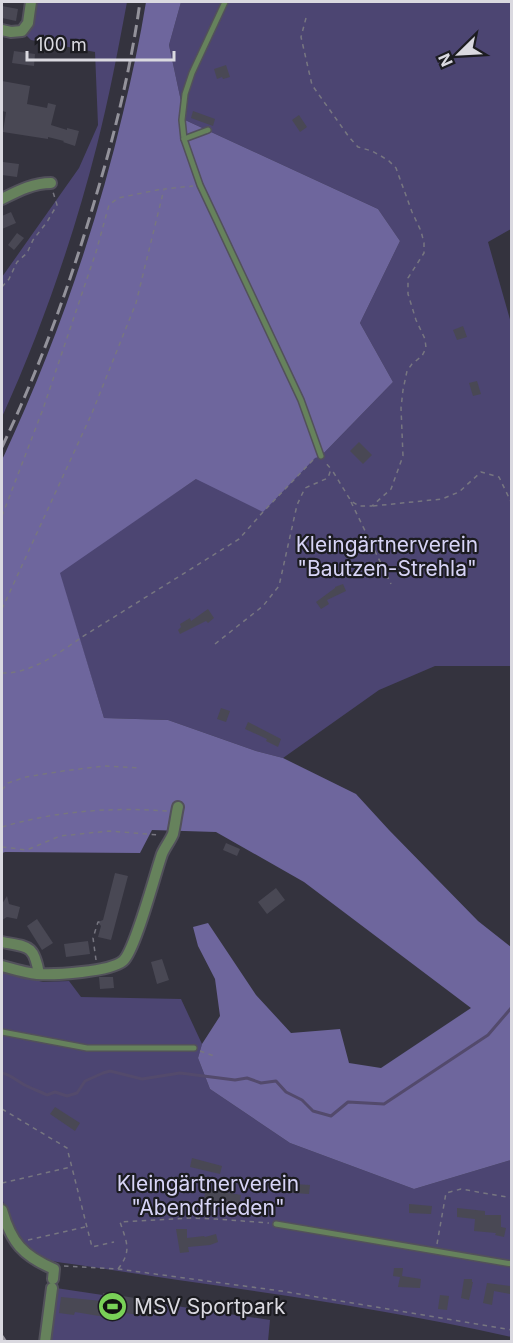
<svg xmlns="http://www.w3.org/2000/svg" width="513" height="1343" font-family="Inter,sans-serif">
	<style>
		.green { fill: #4c4572 }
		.forest { fill: #6e669d }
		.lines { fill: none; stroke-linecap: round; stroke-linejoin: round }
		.stream { stroke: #534a6c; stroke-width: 3 }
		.building { fill: #494854 }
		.service-casing { stroke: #52515b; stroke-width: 8 }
		.minor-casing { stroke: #52515b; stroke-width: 14 }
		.path { stroke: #777680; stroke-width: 1.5; stroke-dasharray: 4.5 4.5; stroke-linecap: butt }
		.service { stroke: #66825c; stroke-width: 5 }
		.minor { stroke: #66825c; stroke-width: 10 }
		.rail { stroke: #93929b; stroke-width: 3; stroke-dasharray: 12 6; stroke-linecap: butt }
		.labels { text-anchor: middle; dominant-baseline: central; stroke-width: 4.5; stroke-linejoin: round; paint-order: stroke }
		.park-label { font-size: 21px; fill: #d7d4f6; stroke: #1c1c21 }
		.poi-label { font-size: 21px; fill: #dad9e0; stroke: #1c1c21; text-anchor: start }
	</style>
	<rect width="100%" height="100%" fill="#34333e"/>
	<g class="green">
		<path d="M32,2H127C118,50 109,98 97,145C74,236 41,331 2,417V277L79,168L98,125L95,52L31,40L24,33Z"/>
		<polygon points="181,2 511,2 511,229 488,242 511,323 511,666 435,666 379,690 283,758 256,751 168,720 104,718 59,572 196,479 321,456 393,382 360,323 400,241 378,209 185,120 169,45"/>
		<path d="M2,971L43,982L69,981L81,997L181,999L202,1044L198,1058L210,1089L290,1143L414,1189L511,1160V1337C401,1312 290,1296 178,1280C145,1275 112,1270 79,1265C65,1263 47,1262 35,1254C15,1241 7,1219 2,1197Z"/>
		<polygon points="56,1288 270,1320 268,1341 49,1342"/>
	</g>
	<path class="forest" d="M146,2H181L169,45L185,120L378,209L400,241L360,323L393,382L321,456L315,458L263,512L196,479L60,573L104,718L168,720L256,751L283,758L356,794L389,830L478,921L511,947V1160L414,1189L290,1143L210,1089L198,1058L202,1044L220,1016L215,979L198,946L193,927L208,923L256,995L291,1033L340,1029L349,1063L381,1068L471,1008L304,882L216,832L152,830L140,853L5,852L2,853V460C54,349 95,232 123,113C132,76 140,39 146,2Z"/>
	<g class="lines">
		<path class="stream" d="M2,1073C12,1075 19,1083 29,1087C35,1090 41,1092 47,1095L55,1092L67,1096L77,1093L85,1081L103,1073L110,1071L142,1079L180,1073L235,1080L247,1078L261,1083L276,1081L286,1092L302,1100L313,1111L331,1116L348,1102L384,1104L488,1035L512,1007"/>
	</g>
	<g class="building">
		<polygon points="2,6 18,9 16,21 2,18"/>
		<polygon points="14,51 35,54 34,66 12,63"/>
		<polygon points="226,65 230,77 223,79 222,77 217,79 214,69"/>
		<polygon points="2,81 30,86 27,104 47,108 48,103 56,105 51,125 67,130 67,128 79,131 75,146 63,142 64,141 48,137 48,139 3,132 6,112 2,111"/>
		<polygon points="193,111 215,119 213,126 191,118"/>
		<polygon points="299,115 307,127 300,132 292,120"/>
		<polygon points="3,162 19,164 17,177 2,175"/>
		<polygon points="11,212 16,223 2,229 2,216"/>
		<polygon points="17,233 24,238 14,250 8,245"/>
		<polygon points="463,326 467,337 457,340 453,330"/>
		<polygon points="477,381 481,394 473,396 469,383"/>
		<polygon points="359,442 372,455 363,464 350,451"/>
		<polygon points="343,584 346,591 327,600 329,604 321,609 316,602 335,588 335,587"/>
		<polygon points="208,609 214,618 208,623 206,621 180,634 178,630 181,627 180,624 190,618 191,621"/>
		<polygon points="221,708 230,711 226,722 217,719"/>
		<polygon points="248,722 281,739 278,747 266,741 267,739 245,729"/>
		<polygon points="226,843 240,849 237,856 223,850"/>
		<polygon points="115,873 128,876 111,940 98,937 101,926 98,922 103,920"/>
		<polygon points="276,888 285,900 267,914 258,902"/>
		<polygon points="7,896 9,904 20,907 17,919 7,917 2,920 2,904"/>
		<polygon points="37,919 53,943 42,950 27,926"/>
		<polygon points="88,941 90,954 66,957 64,944"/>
		<polygon points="162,959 169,980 157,984 151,962"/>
		<polygon points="99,977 113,977 114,988 100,989"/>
		<polygon points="55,1107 80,1123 75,1131 50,1114"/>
		<polygon points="192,1158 222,1166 220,1174 190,1167"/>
		<polygon points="279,1183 310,1185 309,1194 278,1192"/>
		<polygon points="206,1188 241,1195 239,1207 211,1202 210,1205 203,1204"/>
		<polygon points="409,1204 432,1206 431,1214 409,1213"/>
		<polygon points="457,1208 485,1211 485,1215 501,1215 501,1227 506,1228 504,1237 495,1235 496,1233 474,1231 475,1219 457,1217"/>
		<polygon points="176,1229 187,1229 187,1238 204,1236 205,1237 216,1234 218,1242 210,1245 188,1247 189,1252 180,1253"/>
		<polygon points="394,1268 403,1268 402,1276 421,1279 420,1288 398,1287 400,1277 393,1276"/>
		<polygon points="464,1279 472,1279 472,1282 473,1282 469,1300 461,1298"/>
		<polygon points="487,1283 511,1286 510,1294 494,1291 492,1305 483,1303"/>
		<polygon points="103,1293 154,1301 152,1317 106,1310 105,1317 75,1312 74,1315 59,1313 61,1297 102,1301"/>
		<polygon points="440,1295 449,1296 447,1310 438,1309"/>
	</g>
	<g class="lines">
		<defs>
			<g id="service">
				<polyline points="225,2 192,73 185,94 182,120 184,139 200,185 301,400 321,456"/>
				<polyline points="184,139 208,130"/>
				<polyline points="2,1032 87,1048 194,1048"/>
				<polyline points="276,1224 512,1264"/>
			</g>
			<g id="minor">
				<polyline points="2,30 11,32 22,31 28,23 31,2"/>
				<path d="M2,199C18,191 33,183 51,183"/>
				<path d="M2,942C28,947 34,944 39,974"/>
				<path d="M2,966C13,969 25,973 37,974C55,975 110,972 123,961C135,951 155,874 162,854C165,847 170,841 173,834C175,825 176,816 178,807"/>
				<path d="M2,1210C11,1242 23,1256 54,1269L53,1279"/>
				<polyline points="45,1342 52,1288"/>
			</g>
		</defs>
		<use href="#service" class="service-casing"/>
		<use href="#minor" class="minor-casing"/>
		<g class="path">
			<polyline points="306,18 301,37 312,85 349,137 358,147 372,151 381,156 389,161 396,168 412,212 421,231 424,243 424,253 408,278 408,294 416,320 425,339 426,348 422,356 412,364 407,371 403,390 401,408 403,456 391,489 372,506 359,506 351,501 332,470"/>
			<polyline points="2,287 9,279 17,262 27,253 33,240 47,222 57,205 53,192"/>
			<polyline points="351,502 391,584"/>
			<polyline points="373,506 442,499 459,492 481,472 499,477 512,504"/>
			<polyline points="2,516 43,409 96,252 109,205 118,198 162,189"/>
			<polyline points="2,609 92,413 136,303 164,189 193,186"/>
			<polyline points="215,644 263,606 279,586 297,505 305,488 328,478 331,469 325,462"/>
			<path d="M2,673C31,674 59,653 82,637L239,539L263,512L315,458"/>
			<polyline points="2,790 8,783 26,777 63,771 104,766 139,768"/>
			<path d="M2,827C56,811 111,807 167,811"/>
			<polyline points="2,847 27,850 60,836 109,831 159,835"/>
			<polyline points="96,960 93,938 98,922 100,922"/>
			<polyline points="200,1051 214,1056"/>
			<polyline points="2,1109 67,1148 92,1247 114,1242"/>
			<polyline points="2,1183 71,1167"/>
			<polyline points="28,1240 85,1227"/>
			<polyline points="437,1244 446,1193 461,1189 512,1198"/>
			<polyline points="64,1266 118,1269 281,1291 512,1330"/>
			<path d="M118,1269C132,1251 127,1243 120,1222L189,1218L216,1219L269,1223"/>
		</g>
		<use href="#service" class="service"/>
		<use href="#minor" class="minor"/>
		<g class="rail">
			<path d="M2,447C40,367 71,282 96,196C115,133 131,67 140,2"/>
			<polyline points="2,1336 6,1342"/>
		</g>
	</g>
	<defs>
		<symbol id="stadium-disc" viewBox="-11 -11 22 22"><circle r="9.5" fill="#79d157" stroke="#1c1c21"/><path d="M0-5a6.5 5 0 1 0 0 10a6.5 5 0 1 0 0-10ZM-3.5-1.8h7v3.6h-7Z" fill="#111"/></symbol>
	</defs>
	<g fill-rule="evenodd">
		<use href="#stadium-disc" x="96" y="1290" width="33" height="33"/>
	</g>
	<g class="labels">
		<g class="park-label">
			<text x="387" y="544">Kleingärtnerverein<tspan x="387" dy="24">"Bautzen-Strehla"</tspan></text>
			<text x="208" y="1183">Kleingärtnerverein<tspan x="208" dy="24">"Abendfrieden"</tspan></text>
		</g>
		<g class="poi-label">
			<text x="134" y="1306">MSV Sportpark</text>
		</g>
	</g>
	<rect width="513" height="1343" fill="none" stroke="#dad9e0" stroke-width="6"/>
	<g transform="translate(459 54) rotate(246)" stroke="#1c1c21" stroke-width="4.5" paint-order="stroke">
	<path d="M0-4.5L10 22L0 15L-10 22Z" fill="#dad9e0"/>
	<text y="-9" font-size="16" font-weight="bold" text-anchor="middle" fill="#dad9e0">N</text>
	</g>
	<path d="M27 51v9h147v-9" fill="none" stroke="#dad9e0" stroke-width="3"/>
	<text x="36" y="51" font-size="18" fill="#dad9e0" stroke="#1c1c21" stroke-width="4.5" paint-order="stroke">100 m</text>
</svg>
